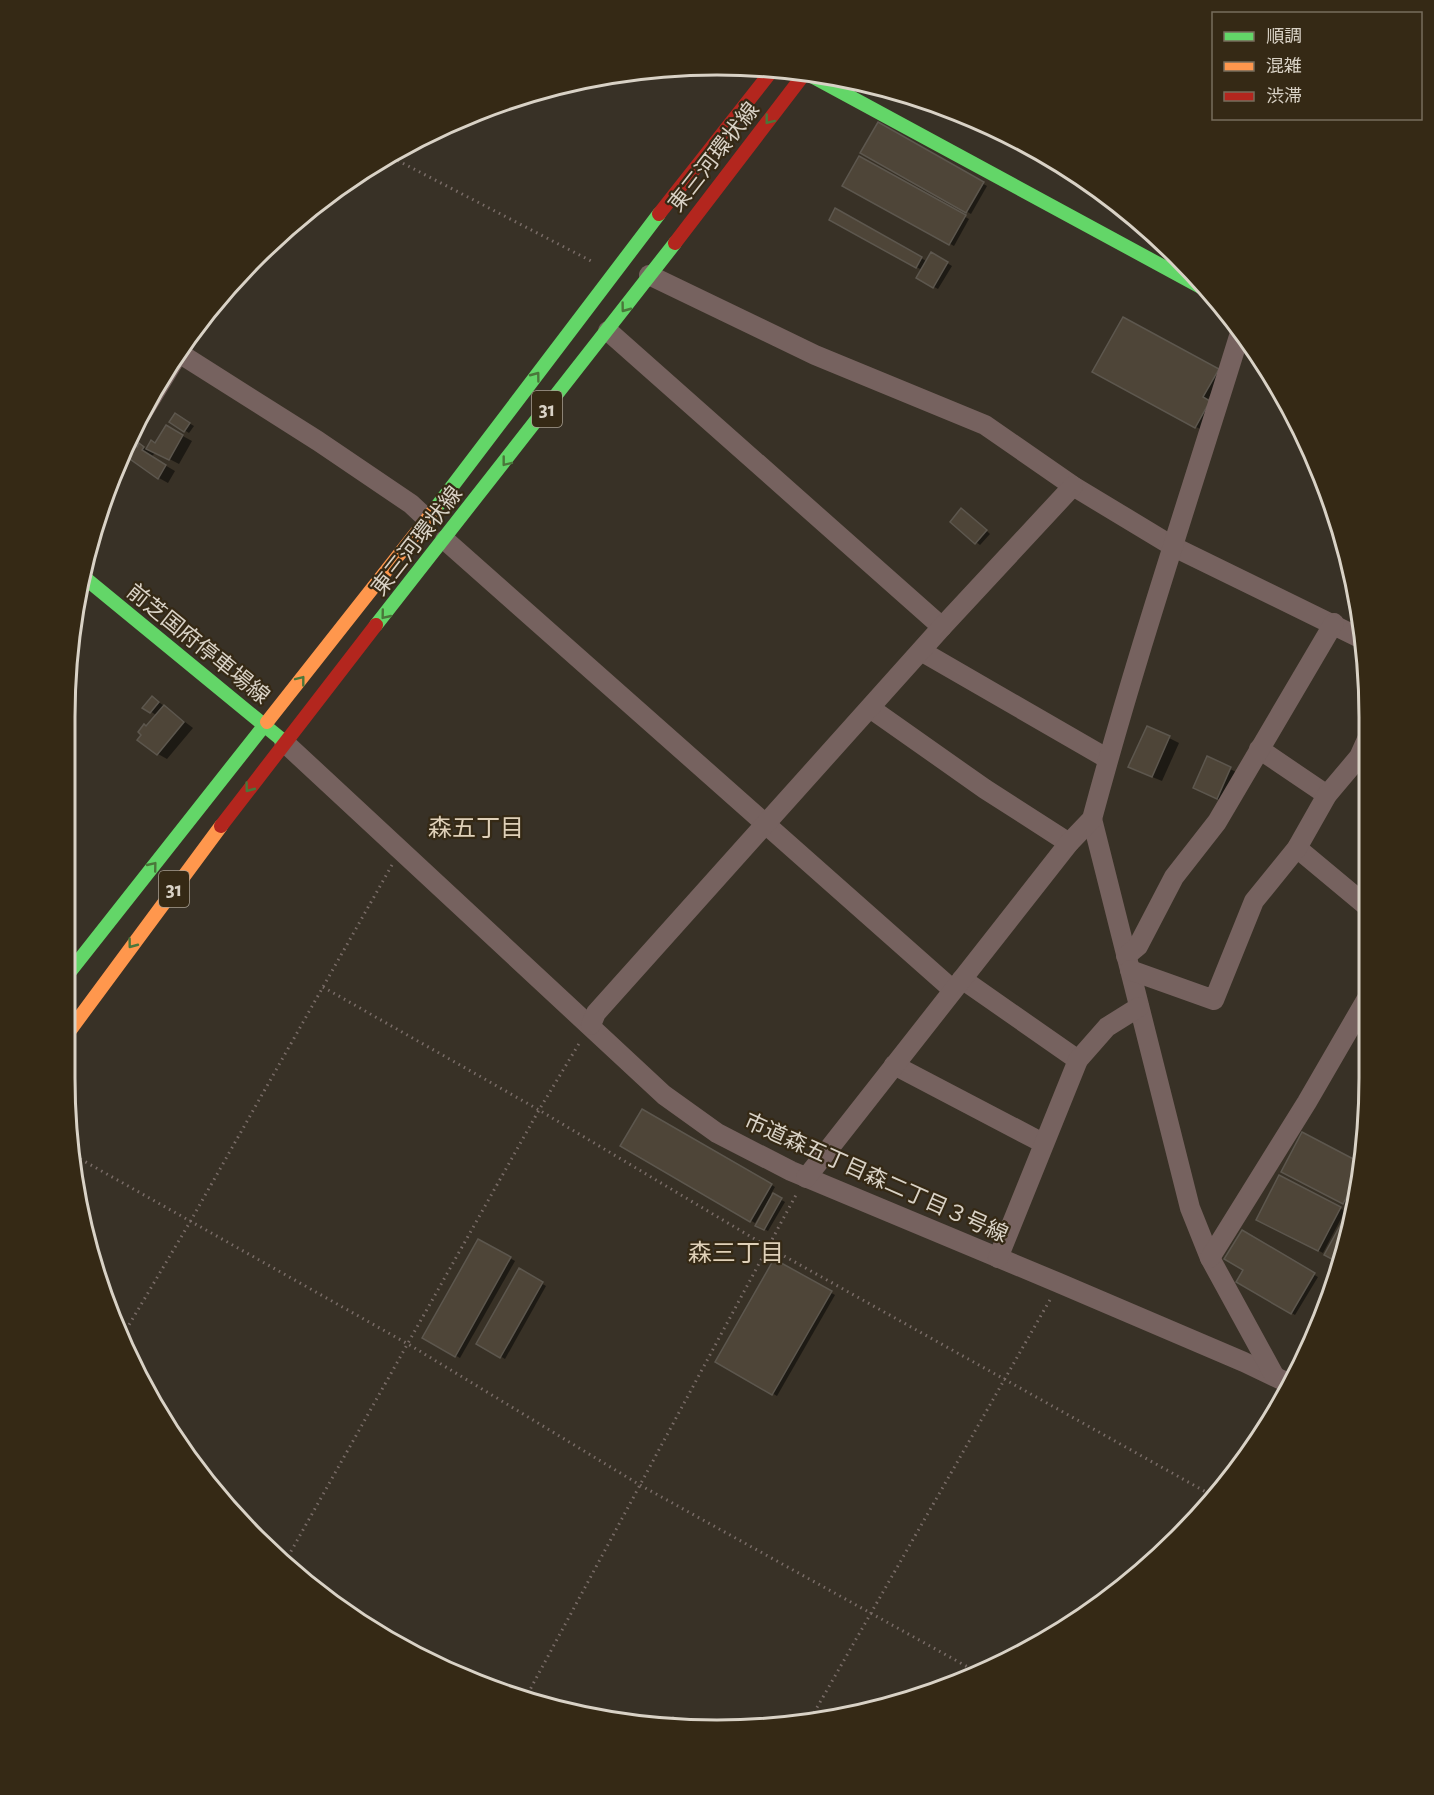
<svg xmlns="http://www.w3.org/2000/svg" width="1434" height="1795" font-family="'Alegreya Sans','Noto Sans JP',sans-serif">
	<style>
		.shadow { fill: #0007 }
		.building { fill: #4e4538; stroke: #5d574e; stroke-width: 1.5 }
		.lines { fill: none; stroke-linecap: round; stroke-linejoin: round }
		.path { stroke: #796c67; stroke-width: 3; stroke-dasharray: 1.5 4.5; stroke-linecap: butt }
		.street { stroke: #76625f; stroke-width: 20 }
		.fast { stroke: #63d668; stroke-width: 14 }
		.slow { stroke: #ff974d; stroke-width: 14 }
		.jam { stroke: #b3261e; stroke-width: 14 }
		.oneway { stroke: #4a773a }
		.labels { text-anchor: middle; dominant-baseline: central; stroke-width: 4.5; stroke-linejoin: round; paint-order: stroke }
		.shield { fill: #352915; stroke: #a89f91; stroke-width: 1.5 }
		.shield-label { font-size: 21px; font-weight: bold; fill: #d9d2c6 }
		.street-label { font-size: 22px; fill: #d9d2c6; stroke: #352915 }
		.neighbourhood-label { font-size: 24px; fill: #dfd0b8; stroke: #352915 }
		.rim { fill: none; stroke: #d9d2c6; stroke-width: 3 }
	</style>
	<rect width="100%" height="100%" fill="#383126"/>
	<g class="shadow">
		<polygon points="878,124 987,186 971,214 862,153"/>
		<polygon points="859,158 969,219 954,246 844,185"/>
		<polygon points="836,210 928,262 932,254 952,266 938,289 918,278 922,270 831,219"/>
		<polygon points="1123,319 1222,373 1207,401 1213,405 1200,429 1094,372"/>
		<polygon points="175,415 194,426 189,433 171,422"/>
		<polygon points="166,427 192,441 179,464 156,452 151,457 175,471 168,483 159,478 138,448 140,445 147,450 152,442 156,445"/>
		<polygon points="966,512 990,534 980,545 976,542"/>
		<polygon points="156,700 193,728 167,759 158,754 147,728 157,716 145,707"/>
		<polygon points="1169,738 1179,743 1162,781 1140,772"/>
		<polygon points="1208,758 1240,774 1227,803 1204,793"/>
		<polygon points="642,1111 775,1187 771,1194 785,1202 768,1231 757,1225 771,1200 769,1199 755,1223 622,1146"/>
		<polygon points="1302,1134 1361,1165 1359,1184 1348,1205 1283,1171"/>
		<polygon points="1280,1177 1345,1211 1323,1253 1258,1219"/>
		<polygon points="1242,1232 1318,1277 1295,1315 1238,1281 1245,1269"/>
		<polygon points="479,1241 515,1261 460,1358 424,1338"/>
		<polygon points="775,1261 835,1295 777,1396 717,1361"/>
		<polygon points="519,1270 546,1286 505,1359 478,1343"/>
	</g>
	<g class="building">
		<polygon points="878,122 984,182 966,213 860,153"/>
		<polygon points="859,156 966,215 949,245 842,186"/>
		<polygon points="835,208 922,257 916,268 829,220"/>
		<polygon points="931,252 948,262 933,288 916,278"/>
		<polygon points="1123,317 1219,369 1203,397 1210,401 1195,428 1092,372"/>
		<polygon points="175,413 190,423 184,432 169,422"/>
		<polygon points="166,425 183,435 169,460 146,449 151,440 155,443"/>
		<polygon points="139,443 144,447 142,450 166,465 158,479 127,457 133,444 137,447"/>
		<polygon points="961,508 987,530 975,544 950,522"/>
		<polygon points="152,696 159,702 150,713 142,708"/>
		<polygon points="164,705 184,722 157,755 137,740 141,735 138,732 144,724 146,726"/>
		<polygon points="1147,726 1170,736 1152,777 1128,767"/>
		<polygon points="1207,756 1231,767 1217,799 1193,788"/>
		<polygon points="642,1109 772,1184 750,1222 620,1146"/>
		<polygon points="1302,1132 1361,1163 1360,1171 1343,1204 1281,1172"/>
		<polygon points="1279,1175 1341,1207 1318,1251 1256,1220"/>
		<polygon points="1358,1190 1357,1205 1355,1212 1349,1209"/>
		<polygon points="773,1193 782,1198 764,1230 755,1226"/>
		<polygon points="1346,1215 1353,1219 1339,1263 1324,1255"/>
		<polygon points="1242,1230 1315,1273 1291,1314 1236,1282 1243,1270 1224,1259"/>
		<polygon points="478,1239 511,1257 455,1357 422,1338"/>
		<polygon points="774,1259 832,1291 772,1395 715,1362"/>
		<polygon points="519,1268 543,1282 500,1358 476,1344"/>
		<polygon points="864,1703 870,1706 867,1711 860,1710"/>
		<polygon points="673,1717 687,1725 686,1726 670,1722"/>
	</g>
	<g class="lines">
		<g class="path">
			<polyline points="387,155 593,262"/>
			<polyline points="323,987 539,1110 768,1247 1215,1497"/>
			<polyline points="75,1156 408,1344 640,1485 975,1671"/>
			<polyline points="123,1335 190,1222 392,865"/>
			<polyline points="285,1562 539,1110 580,1042"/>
			<polyline points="525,1699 797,1193"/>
			<polyline points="811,1718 1051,1298"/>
		</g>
		<g class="street">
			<polyline points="649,275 815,355 985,425 1073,486 1174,547 1362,639"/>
			<polyline points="608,331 942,627"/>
			<polyline points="179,353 318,441 411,504 427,519"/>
			<polyline points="142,413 173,362"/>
			<polyline points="445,540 953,990"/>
			<polyline points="921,651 1108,759"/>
			<polyline points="870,708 985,789 1069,843"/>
			<polyline points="284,742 664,1095 717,1133 791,1171 1059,1283 1244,1362 1288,1383"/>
			<polyline points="1259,749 1327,795"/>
			<polyline points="1092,819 1190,1208 1210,1258 1274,1375"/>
			<polyline points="1297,848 1369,908"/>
			<polyline points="1126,956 1138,946 1174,877 1217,822 1334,623"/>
			<polyline points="1130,970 1214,1000 1254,901 1297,848 1327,795 1359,757 1368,737"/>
			<polyline points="962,979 1078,1060"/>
			<polyline points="591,1025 596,1013 942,627 1073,486"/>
			<polyline points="894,1065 1043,1143"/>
			<path d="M806,1178L1069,843L1092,819C1136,655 1190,495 1240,333"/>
			<polyline points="998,1258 1078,1060 1107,1027 1139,1007"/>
			<polyline points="1210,1258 1307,1102 1369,995"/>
		</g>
		<g class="fast">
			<polyline points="808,74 1212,293"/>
			<polyline points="435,509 659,214"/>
			<polyline points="85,578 281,739"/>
			<polyline points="376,625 675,243"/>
			<polyline points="65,978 267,722"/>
		</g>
		<g class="slow">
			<polyline points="267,722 435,509"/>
			<polyline points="65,1037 221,826"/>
		</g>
		<g class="jam">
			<polyline points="659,214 774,68"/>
			<polyline points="675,243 805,73"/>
			<polyline points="221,826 376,625"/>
		</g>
	</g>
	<defs><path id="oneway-chevron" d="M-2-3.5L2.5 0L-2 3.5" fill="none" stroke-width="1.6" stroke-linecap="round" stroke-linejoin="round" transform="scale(1.5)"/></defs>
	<g class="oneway">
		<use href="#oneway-chevron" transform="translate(769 120) rotate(128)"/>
		<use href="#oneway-chevron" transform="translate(625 308) rotate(127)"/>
		<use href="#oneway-chevron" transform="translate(536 376) rotate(-53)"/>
		<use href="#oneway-chevron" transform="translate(506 462) rotate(128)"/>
		<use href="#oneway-chevron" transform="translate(385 615) rotate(129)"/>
		<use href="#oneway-chevron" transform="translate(301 680) rotate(-52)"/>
		<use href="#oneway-chevron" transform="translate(249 788) rotate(127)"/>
		<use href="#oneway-chevron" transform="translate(153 866) rotate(-51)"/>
		<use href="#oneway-chevron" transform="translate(132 944) rotate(127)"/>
	</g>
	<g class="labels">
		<g class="shield">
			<rect x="532" y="391" width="30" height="36" rx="4.5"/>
			<rect x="159" y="871" width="30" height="36" rx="4.5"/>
		</g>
		<g class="shield-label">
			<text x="547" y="409">31</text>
			<text x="174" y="889">31</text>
		</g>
		<g class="street-label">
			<text transform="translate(714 157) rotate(-52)">東三河環状線</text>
			<text transform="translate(417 541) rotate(-52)">東三河環状線</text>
			<text transform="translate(198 644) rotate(39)">前芝国府停車場線</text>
			<text transform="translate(876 1178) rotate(24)">市道森五丁目森二丁目３号線</text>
		</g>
		<g class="neighbourhood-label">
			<text x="476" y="829">森五丁目</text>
			<text x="736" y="1254">森三丁目</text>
		</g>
	</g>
	<path d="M0 0H1434V1795H0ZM717 75H717A642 642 0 0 1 1359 717V1078A642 642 0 0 1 717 1720H717A642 642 0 0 1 75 1078V717A642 642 0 0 1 717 75Z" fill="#352915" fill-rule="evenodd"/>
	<path class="rim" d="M717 75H717A642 642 0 0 1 1359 717V1078A642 642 0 0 1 717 1720H717A642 642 0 0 1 75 1078V717A642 642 0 0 1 717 75Z"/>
	<rect x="1212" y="12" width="210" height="108" fill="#352915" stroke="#776d5c" stroke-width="1.5"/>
	<rect x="1224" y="32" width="30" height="9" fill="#63d668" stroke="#776d5c" stroke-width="1.5"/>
	<text x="1266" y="42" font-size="18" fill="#d9d2c6">順調</text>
	<rect x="1224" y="62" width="30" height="9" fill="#ff974d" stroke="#776d5c" stroke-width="1.5"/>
	<text x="1266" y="72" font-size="18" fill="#d9d2c6">混雑</text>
	<rect x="1224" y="92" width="30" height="9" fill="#b3261e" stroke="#776d5c" stroke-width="1.5"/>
	<text x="1266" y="102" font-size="18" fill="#d9d2c6">渋滞</text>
</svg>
